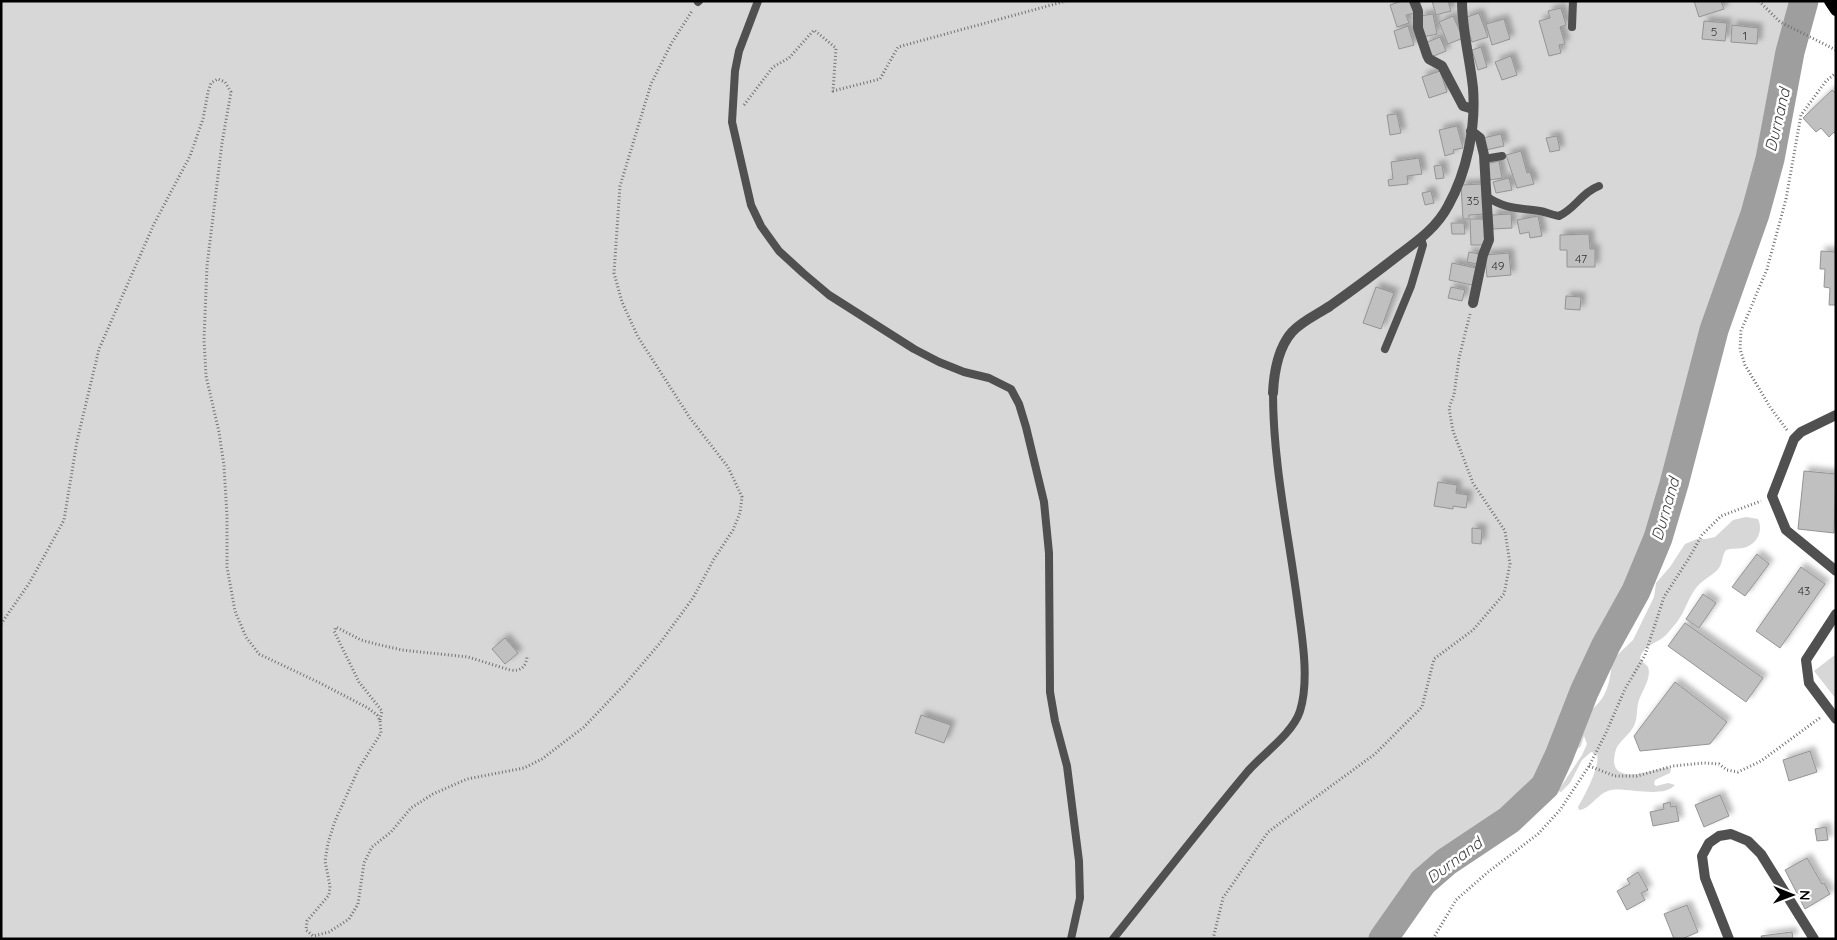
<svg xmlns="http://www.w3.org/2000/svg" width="1837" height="940" font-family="Quicksand,sans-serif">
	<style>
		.green { fill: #d7d7d7 }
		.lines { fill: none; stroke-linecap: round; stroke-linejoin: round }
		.river { stroke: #9e9e9e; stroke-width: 29 }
		.building { fill: #c0c0c0; stroke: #949494; filter: url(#shadow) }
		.path { stroke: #727272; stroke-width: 3; stroke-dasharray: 1 2.5; stroke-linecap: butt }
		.service { stroke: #505050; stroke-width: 8 }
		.minor { stroke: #505050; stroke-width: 10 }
		.primary { stroke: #000; stroke-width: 12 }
		.labels { text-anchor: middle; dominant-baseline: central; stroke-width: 5; stroke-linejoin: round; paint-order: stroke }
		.number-label { font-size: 12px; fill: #303030 }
		.water-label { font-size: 16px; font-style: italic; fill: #3f3f3f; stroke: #fff }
	</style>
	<defs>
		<filter id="shadow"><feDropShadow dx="4.5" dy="-4.5" stdDeviation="2.5" flood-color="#0004"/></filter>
	</defs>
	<rect width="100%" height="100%" fill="#fff"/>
	<g class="green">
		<path d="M1,1H1802L1803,3L1801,10L1798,11L1777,89L1774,148L1739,285L1714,323L1666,554L1606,652L1590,711C1608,697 1610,682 1612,660L1633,640L1654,597L1656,583L1670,567L1685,544L1697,539H1706L1715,537L1733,520L1746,517L1758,519C1764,532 1756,545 1743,548C1737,549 1731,548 1726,550C1722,555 1723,562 1719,568C1714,575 1703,579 1696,588C1688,598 1685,612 1677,622C1674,626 1670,630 1667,634C1658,644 1643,644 1640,659C1642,662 1646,664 1648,667C1652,677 1642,691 1639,700C1636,709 1638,718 1634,726C1630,734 1622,739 1617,747C1615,751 1614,757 1614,762C1616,785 1656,769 1668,767L1671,769L1670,773L1655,780L1654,784L1656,786L1668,783L1675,785C1663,799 1627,787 1611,790C1597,793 1591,809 1579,810L1578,807C1584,797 1601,765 1597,754L1591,752L1582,760L1570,783L1561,792L1558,791L1582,755L1587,744L1584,736L1581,746L1429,883L1387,939H1Z"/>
		<polygon points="1836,654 1836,699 1814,671"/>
	</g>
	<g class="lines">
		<polyline class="river" points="1383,939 1423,882 1446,862 1509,820 1545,786 1559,756 1584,692 1606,645 1636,591 1658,538 1674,484 1714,330 1755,214 1770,159 1790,52 1804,1"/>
	</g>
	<g class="building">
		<polygon points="1402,1 1411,1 1415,13 1406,15 1409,23 1397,27 1390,5"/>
		<polygon points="1432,1 1448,1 1451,11 1436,15"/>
		<polygon points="1694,1 1721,1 1724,9 1699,17"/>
		<polygon points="1561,8 1566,25 1560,27 1565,44 1559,45 1561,53 1549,56 1539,21 1550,18 1548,11"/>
		<polygon points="1479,13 1488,37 1472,42 1464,18"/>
		<polygon points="1433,14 1437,34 1423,37 1420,16"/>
		<polygon points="1453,16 1463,38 1448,44 1439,22"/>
		<polygon points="1504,19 1510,39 1492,45 1486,24"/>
		<polygon points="1704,21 1727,23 1725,41 1702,39"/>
		<polygon points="1732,25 1758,28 1757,44 1731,42"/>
		<polygon points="1408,26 1414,45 1399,49 1394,31"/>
		<polygon points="1440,37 1446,51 1431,57 1425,43"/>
		<polygon points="1481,47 1487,67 1478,70 1472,50"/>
		<polygon points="1511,56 1517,75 1502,80 1495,62"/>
		<polygon points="1440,71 1447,92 1429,98 1422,77"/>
		<polygon points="1832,90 1836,94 1836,135 1834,132 1829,137 1821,128 1816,132 1803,118"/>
		<polygon points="1397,114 1401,133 1390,135 1387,115"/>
		<polygon points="1457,126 1463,148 1453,150 1454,153 1445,156 1439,130"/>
		<polygon points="1501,134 1504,146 1486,150 1483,138"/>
		<polygon points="1557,136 1560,150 1550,152 1546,138"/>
		<polygon points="1521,151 1527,173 1530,172 1534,184 1517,188 1506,155"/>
		<polygon points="1419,158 1422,174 1407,176 1408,184 1389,186 1388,180 1393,179 1391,162"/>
		<polygon points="1499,161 1502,178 1490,180 1486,164"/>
		<polygon points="1442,165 1444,178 1436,179 1434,166"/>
		<polygon points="1509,178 1512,190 1496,193 1493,182"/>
		<polygon points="1482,184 1484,214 1469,215 1469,219 1463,219 1461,185"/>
		<polygon points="1431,191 1434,203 1425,205 1422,193"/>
		<polygon points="1511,214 1512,228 1493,229 1492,215"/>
		<polygon points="1538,216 1542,236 1530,238 1529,232 1520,234 1517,220"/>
		<polygon points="1470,219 1484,219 1486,245 1471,245"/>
		<polygon points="1451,223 1464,223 1465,234 1452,234"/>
		<polygon points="1589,234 1590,249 1595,249 1595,267 1567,267 1567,250 1560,250 1560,235"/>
		<polygon points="1821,251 1836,252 1836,305 1829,305 1830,288 1824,287 1825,269 1820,269"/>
		<polygon points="1469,252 1479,254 1477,264 1467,262"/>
		<polygon points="1509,253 1511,275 1487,277 1485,255"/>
		<polygon points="1452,263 1476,268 1472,285 1449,280"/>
		<polygon points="1376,287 1394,293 1381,329 1363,323"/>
		<polygon points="1451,287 1465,290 1462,301 1448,298"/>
		<polygon points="1566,296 1581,297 1580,310 1565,309"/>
		<polygon points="1804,471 1836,474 1834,533 1798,529"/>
		<polygon points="1438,482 1457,485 1456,493 1468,495 1466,508 1453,506 1453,509 1434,506"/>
		<polygon points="1472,528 1482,529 1481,544 1472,543"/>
		<polygon points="1757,554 1769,564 1745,596 1732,587"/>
		<polygon points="1801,567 1825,584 1780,648 1756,631"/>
		<polygon points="1703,594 1716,603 1699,628 1686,619"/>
		<polygon points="1685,623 1763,678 1746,702 1668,646"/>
		<polygon points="505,638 518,653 505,664 492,649"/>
		<polygon points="1675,682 1727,722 1710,744 1640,751 1634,736"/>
		<polygon points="921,715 951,725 944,743 915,733"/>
		<polygon points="1810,751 1817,772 1789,781 1783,760"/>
		<polygon points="1720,795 1729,816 1704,827 1695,805"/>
		<polygon points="1670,802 1671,807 1676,806 1679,821 1653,826 1650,812 1664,809 1663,804"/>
		<polygon points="1826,827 1828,840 1817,841 1815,829"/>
		<polygon points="1807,858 1822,884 1824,883 1830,894 1805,909 1785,870"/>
		<polygon points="1638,872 1648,890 1641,893 1645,900 1627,910 1617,891 1630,884 1627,879"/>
		<polygon points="1687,905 1698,932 1682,939 1674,939 1664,914"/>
		<polygon points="1792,932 1793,939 1762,939 1761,936"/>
	</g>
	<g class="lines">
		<g class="path">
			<polyline points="1759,1 1780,22 1836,50"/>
			<polyline points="744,105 773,67 789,58 814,30 836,48 833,91 880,79 898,47 1066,1"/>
			<polyline points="1787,430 1770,407 1745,365 1740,349 1741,331 1767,269 1786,199 1801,115 1826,81 1836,73"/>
			<polyline points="1,624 30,582 64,520 77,441 99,349 154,224 190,156 203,119 208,92 211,83 218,79 225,82 231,92 222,143 207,266 204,339 206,376 219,432 224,466 227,516 227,567 235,611 246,637 259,654 320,683 368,708 377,715 380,721 381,733 359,768 335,821 328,843 325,861 330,886 329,895 307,921 306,930 313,936 329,932 349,919 358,904 364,863 372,847 391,832 411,808 433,794 467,779 524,768 542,759 584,727 626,683 660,643 693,598 714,559 733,530 740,513 742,497 728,467 690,418 638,337 622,302 614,273 620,186 651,84 671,44 692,11"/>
			<path d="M380,720L382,711L359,682L334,631L336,627L361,640L376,644L402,650L468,657L510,670C521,672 527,666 527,655"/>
			<polyline points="1589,766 1615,776 1637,776 1673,766 1704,763 1719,764 1727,770 1738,772 1761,761 1821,717"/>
			<polyline points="1213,939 1223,898 1268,832 1375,754 1422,707 1434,659 1473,630 1504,594 1510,564 1505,531 1473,483 1453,431 1449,408 1454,395 1459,358 1470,314"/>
			<polyline points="1433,939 1456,900 1488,872 1538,834 1560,810 1589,766 1605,735 1625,689 1645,655 1664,597 1689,558 1702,535 1721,516 1761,501"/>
		</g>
		<g class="service">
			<polyline points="758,1 739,51 735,71 732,122 751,205 761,226 779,251 803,273 829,295 914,349 939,362 964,372 989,378 1011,389 1019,404 1026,427 1044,502 1049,553 1050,692 1055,721 1067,766 1079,861 1080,898 1071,939"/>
			<polyline points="698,2 699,1"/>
			<polyline points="1572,27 1573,1"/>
			<polyline points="1484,159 1502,156"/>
			<path d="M1486,196C1504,209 1519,208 1540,211C1546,212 1552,215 1559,216C1575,209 1582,192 1599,186"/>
			<polyline points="1385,349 1411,286 1423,245 1421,238"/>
			<path d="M1113,939C1158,883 1202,826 1248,771C1263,754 1293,733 1300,711C1309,682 1303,643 1299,614C1290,540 1273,467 1273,393"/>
		</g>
		<g class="minor">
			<polyline points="1414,1 1418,11 1418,28 1427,55 1429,59 1442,66 1463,106 1473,109"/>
			<polyline points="1471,131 1480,138 1484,155 1489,240 1483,255 1473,303"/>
			<path d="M1273,393C1274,372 1278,348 1292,332C1302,321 1318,314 1330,306C1354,289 1377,272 1400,254C1419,240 1437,227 1448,206C1467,172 1476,127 1473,88C1470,59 1462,31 1462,1"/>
			<polyline points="1836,415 1801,432 1794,439 1772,496 1786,530 1836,571"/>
			<polyline points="1836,614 1806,660 1809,683 1836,719"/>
			<polyline points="1729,939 1705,878 1702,856 1709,843 1719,836 1731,834 1748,841 1761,854 1814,939"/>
		</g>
		<polyline class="primary" points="1830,1 1836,10"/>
	</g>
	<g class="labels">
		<g class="number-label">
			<text x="1714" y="31">5</text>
			<text x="1745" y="35">1</text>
			<text x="1473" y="200">35</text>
			<text x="1581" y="258">47</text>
			<text x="1498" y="265">49</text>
			<text x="1804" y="590">43</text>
		</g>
		<g class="water-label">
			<text transform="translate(1777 120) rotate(-77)">Durnand</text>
			<text transform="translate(1665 509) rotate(-74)">Durnand</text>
			<text transform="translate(1454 860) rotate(-37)">Durnand</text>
		</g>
	</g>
	<rect width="1837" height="940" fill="none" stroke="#000000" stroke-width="5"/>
	<g transform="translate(1792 895) rotate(91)" stroke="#ffffff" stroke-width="4" paint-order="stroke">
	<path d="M0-4L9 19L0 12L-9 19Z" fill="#000000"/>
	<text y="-8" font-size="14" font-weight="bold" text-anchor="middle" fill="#000000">N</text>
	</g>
</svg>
